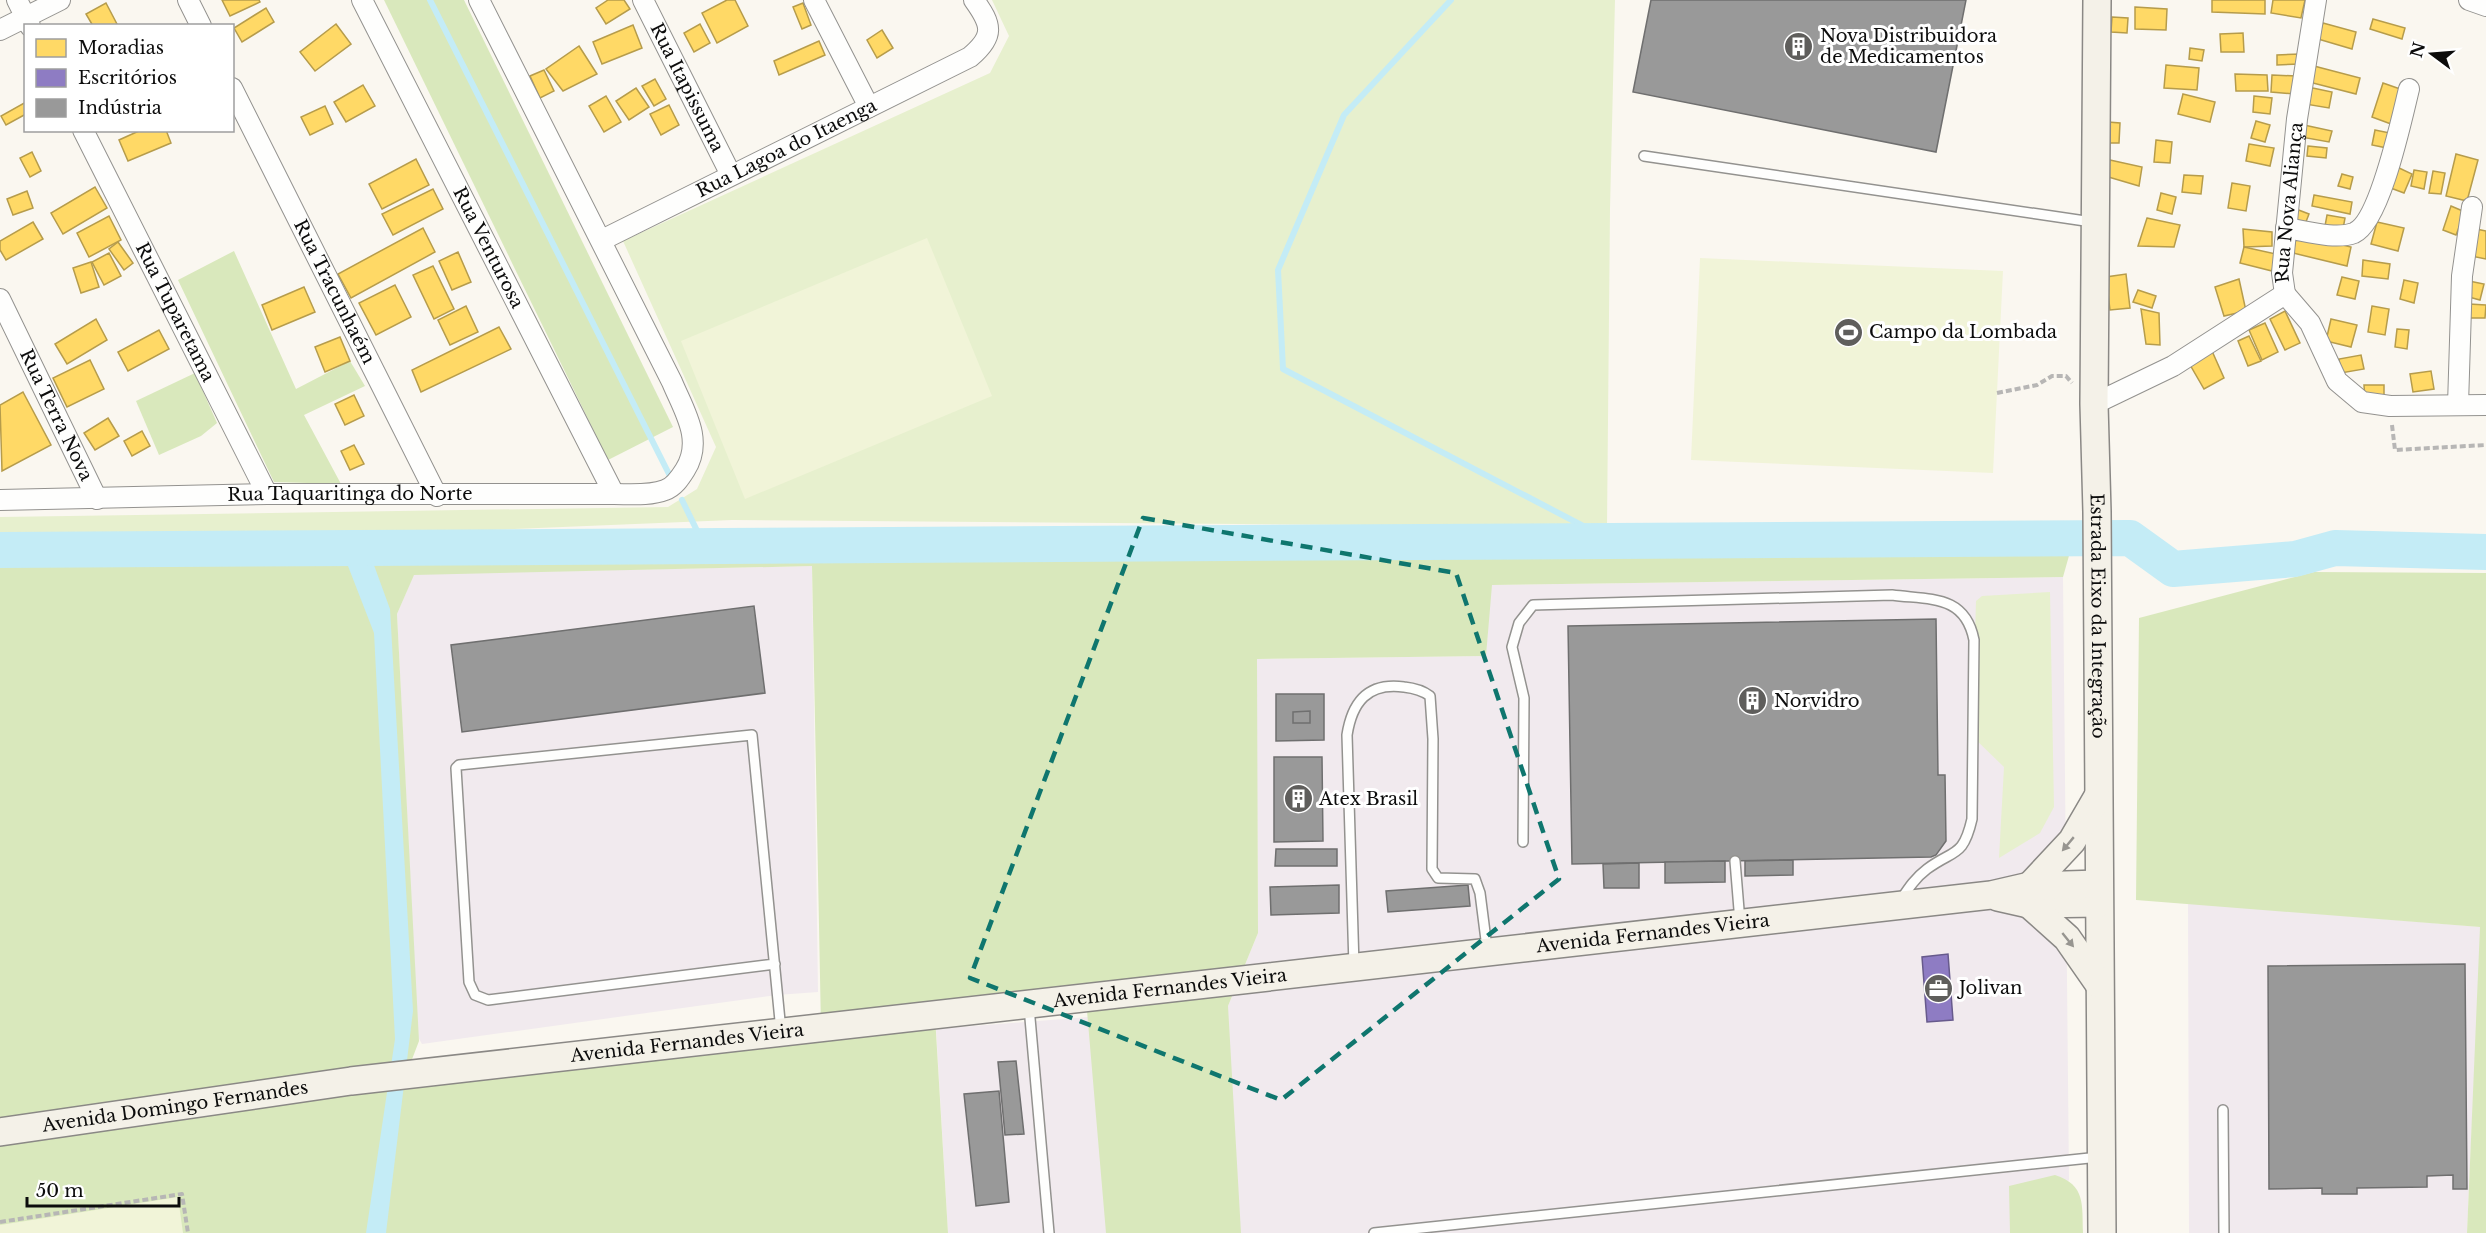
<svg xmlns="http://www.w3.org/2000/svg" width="2486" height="1233" font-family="'Libre Baskerville',serif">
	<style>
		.industrial { fill: #f1eaee }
		.green { fill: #e7f0ce }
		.forest { fill: #d9e8bc; fill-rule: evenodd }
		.pitch { fill: #f1f4d8 }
		.water { fill: #c4ecf6 }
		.homes { fill: #ffd966; stroke: #b69c4b; stroke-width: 1.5 }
		.offices { fill: #8e7cc3; stroke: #675a8c; stroke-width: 1.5 }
		.industry { fill: #999; stroke: #6f6f6f; stroke-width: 1.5 }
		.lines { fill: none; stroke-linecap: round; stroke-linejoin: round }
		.stream { stroke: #c4ecf6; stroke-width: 6 }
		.river { stroke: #c4ecf6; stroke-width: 36 }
		.service-casing { stroke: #93928f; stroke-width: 12 }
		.minor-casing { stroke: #93928f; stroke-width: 22 }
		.secondary-casing { stroke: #8a8885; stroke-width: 30 }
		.path { stroke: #b7b6b5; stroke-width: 4; stroke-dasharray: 6 3; stroke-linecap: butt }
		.service { stroke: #fefefd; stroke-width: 9 }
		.minor { stroke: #fefefd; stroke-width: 20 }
		.secondary { stroke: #f4f1e8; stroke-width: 27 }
		.oneway { fill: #979590 }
		.marked { fill: none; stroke: #0f766e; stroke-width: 4.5; stroke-dasharray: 12 8; stroke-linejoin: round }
		.labels { text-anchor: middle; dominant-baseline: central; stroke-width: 6; stroke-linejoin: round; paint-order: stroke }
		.poi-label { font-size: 18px; fill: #0c0c0c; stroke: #fff; text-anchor: start }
		.street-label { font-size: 18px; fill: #0c0c0c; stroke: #fff }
	</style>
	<rect width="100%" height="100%" fill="#faf7f0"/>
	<g class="industrial">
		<polygon points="812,566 818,992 777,995 422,1044 418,1037 397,614 414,574"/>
		<polygon points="2063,577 2069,1180 2029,1233 948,1233 936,1029 1228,1006 1258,933 1256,659 1486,656 1491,585"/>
		<polygon points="2188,903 2481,927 2467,1233 2189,1233"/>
	</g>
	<g class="green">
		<polygon points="992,0 1615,0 1610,209 1607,527 732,520 345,536 0,539 0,517 668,507 697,489 716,447 623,241 990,73 1009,36"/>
		<polygon points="2050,592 2054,807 2040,833 1999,858 2004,767 1972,736 1976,601 1982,596"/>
	</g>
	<g class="forest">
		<polygon points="384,0 464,0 673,427 608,460"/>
		<polygon points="234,251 296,389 350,361 365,386 304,415 341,484 274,482 178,280"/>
		<polygon points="195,373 217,423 201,436 159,455 136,401"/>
		<path d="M2074,538L2063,577L1492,585L1486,656L1257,659L1258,933L1228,1006L1241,1233H1106L1086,999L935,1016L948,1233H0V550ZM812,566L821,1028L406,1075L419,1041L397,614L414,575Z"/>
		<polygon points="2314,572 2486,573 2486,1233 2467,1233 2480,927 2136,900 2139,618"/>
		<path d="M2055,1175C2086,1185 2082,1205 2083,1233H2010L2009,1186Z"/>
	</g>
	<g class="pitch">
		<polygon points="927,238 992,396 745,499 681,341"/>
		<polygon points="1700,258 2003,271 1993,473 1691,460"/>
		<polygon points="178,1197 183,1233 0,1233 0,1225"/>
	</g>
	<polygon class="water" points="367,546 390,609 413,1011 386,1233 366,1233 395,1039 374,633 341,548"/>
	<g class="homes">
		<polygon points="222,0 259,0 260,2 230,16"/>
		<polygon points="608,0 624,0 630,9 606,24 596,8"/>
		<polygon points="727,0 735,0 748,26 717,43 702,13"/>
		<polygon points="2212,0 2265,0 2265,14 2212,12"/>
		<polygon points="2273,0 2305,0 2301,18 2271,13"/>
		<polygon points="106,3 118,26 93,26 86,14"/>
		<polygon points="803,3 811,25 802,29 793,7"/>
		<polygon points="2135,7 2167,9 2166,30 2135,29"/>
		<polygon points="266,8 274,22 242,42 234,28"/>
		<polygon points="2112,17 2128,18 2127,33 2111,32"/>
		<polygon points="2373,19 2405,28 2402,39 2370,29"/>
		<polygon points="2323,23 2356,32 2352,49 2318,39"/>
		<polygon points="336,24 351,44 315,71 300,52"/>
		<polygon points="700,24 710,43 694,52 684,33"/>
		<polygon points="633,25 642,48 602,64 593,42"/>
		<polygon points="882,30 893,48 877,58 867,40"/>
		<polygon points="2243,33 2244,52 2221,52 2220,34"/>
		<polygon points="819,41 825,55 779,75 774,61"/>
		<polygon points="579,46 597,74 563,91 546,69"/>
		<polygon points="2190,48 2204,50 2202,61 2189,59"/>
		<polygon points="2300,54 2300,64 2277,65 2277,55"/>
		<polygon points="2166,65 2199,68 2197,90 2164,88"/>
		<polygon points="2314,66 2360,78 2356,94 2309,82"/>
		<polygon points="544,70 554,91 540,98 530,76"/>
		<polygon points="2235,74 2267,75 2268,91 2236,91"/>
		<polygon points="2272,75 2296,76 2295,94 2271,92"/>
		<polygon points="655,79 666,99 654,106 642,86"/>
		<polygon points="2383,83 2403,90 2391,124 2372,117"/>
		<polygon points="363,85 375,106 346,122 334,102"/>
		<polygon points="2308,87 2332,92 2329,108 2305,104"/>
		<polygon points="636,88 649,107 629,120 616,101"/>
		<polygon points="2183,94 2215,102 2210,122 2178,114"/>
		<polygon points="606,96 621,122 604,132 589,106"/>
		<polygon points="2254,96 2272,98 2270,114 2253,112"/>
		<polygon points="26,102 26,114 6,125 1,116"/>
		<polygon points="669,105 679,125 661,135 650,114"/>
		<polygon points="325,106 333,124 310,135 301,117"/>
		<polygon points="2256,121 2270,125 2265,142 2251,138"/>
		<polygon points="2108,122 2120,123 2119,143 2108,143"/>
		<polygon points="2304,125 2332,131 2329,142 2301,137"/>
		<polygon points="141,130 166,130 171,143 128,161 119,140"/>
		<polygon points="2375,130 2390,133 2387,148 2372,145"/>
		<polygon points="2156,140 2172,142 2170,163 2154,162"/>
		<polygon points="2249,144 2274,148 2270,166 2246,161"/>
		<polygon points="2308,146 2327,148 2326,158 2307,156"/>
		<polygon points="32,152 41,171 30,177 20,158"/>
		<polygon points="2456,154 2478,160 2467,201 2446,196"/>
		<polygon points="416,159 429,185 382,209 369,184"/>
		<polygon points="2110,160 2142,167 2139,186 2105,176"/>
		<polygon points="2397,167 2412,174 2404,193 2388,187"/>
		<polygon points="2414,170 2427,172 2424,189 2411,186"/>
		<polygon points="2433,171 2445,173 2441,194 2429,193"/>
		<polygon points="2342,174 2353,177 2350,189 2338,186"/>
		<polygon points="2184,175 2203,176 2201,194 2182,192"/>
		<polygon points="2232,183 2250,186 2246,211 2228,208"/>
		<polygon points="95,187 107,208 63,234 51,213"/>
		<polygon points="433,189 443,209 393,235 382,214"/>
		<polygon points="27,191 33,208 13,215 7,199"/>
		<polygon points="2161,193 2176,197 2172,214 2157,210"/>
		<polygon points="2314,195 2352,202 2350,214 2312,206"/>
		<polygon points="2451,206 2465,212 2456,235 2443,230"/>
		<polygon points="2296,209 2309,214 2304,227 2291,222"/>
		<polygon points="2327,215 2345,218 2343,229 2325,226"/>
		<polygon points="109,216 121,240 89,257 77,233"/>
		<polygon points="2147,218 2180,225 2174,247 2138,246"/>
		<polygon points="33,222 43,239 6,260 0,250 0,241"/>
		<polygon points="2377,222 2404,228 2398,251 2371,244"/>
		<polygon points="423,228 435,252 351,298 338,274"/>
		<polygon points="2243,229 2272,232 2272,246 2244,247"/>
		<polygon points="2476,229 2486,231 2486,259 2471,256"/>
		<polygon points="2297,234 2351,247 2347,266 2293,253"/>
		<polygon points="118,242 133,263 124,270 109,249"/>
		<polygon points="2244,247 2276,254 2272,271 2240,263"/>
		<polygon points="458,252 471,282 452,290 439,261"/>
		<polygon points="109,253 121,276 104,285 92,262"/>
		<polygon points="2363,260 2390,264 2388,279 2362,276"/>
		<polygon points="91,262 99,287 81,293 73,268"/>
		<polygon points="433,266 454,309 434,319 413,275"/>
		<polygon points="2126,274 2130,308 2110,310 2106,277"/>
		<polygon points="2342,277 2359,281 2355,299 2337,295"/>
		<polygon points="2239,279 2246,311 2224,316 2215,287"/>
		<polygon points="2404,280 2418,283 2414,303 2400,299"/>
		<polygon points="2469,281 2484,284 2480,300 2465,296"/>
		<polygon points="395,285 411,317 376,335 359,303"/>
		<polygon points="304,287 315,312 272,330 262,305"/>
		<polygon points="2138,290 2156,296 2152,308 2133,302"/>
		<polygon points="2469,304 2486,305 2485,318 2468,318"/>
		<polygon points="466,306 478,332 450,345 438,320"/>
		<polygon points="2372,306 2389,309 2385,335 2368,332"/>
		<polygon points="2141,309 2159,313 2160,345 2146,344"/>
		<polygon points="2285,311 2300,343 2285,350 2270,319"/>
		<polygon points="96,319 107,340 67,364 55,344"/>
		<polygon points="2331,319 2357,325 2351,347 2326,341"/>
		<polygon points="2265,323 2278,352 2262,360 2249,330"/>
		<polygon points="499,327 511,349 421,392 412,370"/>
		<polygon points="2397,329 2409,330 2407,349 2395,347"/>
		<polygon points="159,330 169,349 128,371 118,352"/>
		<polygon points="2249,336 2261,361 2248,366 2238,341"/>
		<polygon points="340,337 350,361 325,372 315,347"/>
		<polygon points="2212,351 2224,378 2204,389 2189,363"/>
		<polygon points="2361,355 2364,369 2341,373 2339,359"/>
		<polygon points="90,360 104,389 67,407 53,378"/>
		<polygon points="2431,371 2434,389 2413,392 2410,374"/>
		<polygon points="2364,385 2384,385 2384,399 2365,400"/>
		<polygon points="23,392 51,445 2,471 0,405"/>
		<polygon points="354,395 364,416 345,425 335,404"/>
		<polygon points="108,418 119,436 95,450 84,433"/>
		<polygon points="142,431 150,446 132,456 124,441"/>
		<polygon points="354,445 364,464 350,470 341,451"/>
	</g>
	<polygon class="offices" points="1948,954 1953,1020 1927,1022 1922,957"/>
	<g class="industry">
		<polygon points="1651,0 1966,0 1936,152 1633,92"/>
		<polygon points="754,606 765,693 462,732 451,645"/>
		<polygon points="1936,619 1938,775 1945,775 1946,841 1936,855 1931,857 1572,864 1568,626"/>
		<polygon points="1276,694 1324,694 1324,740 1276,741"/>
		<polygon points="1310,711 1310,723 1293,723 1293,712"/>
		<polygon points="1274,757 1322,757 1323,841 1274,842"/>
		<polygon points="1276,849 1337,849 1337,866 1275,866"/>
		<polygon points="1793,860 1793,875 1745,876 1745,861"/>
		<polygon points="1725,861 1725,882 1665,883 1665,862"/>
		<polygon points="1639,863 1639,888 1604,888 1603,864"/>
		<polygon points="1339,885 1339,913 1271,915 1270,887"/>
		<polygon points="1468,885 1470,906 1388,912 1386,891"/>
		<polygon points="2465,964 2467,1189 2453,1189 2453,1175 2427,1176 2427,1187 2357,1188 2357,1194 2322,1194 2322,1188 2269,1189 2268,966"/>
		<polygon points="1016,1061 1024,1134 1005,1135 998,1062"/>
		<polygon points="999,1091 1009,1202 976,1206 964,1094"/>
	</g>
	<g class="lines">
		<g class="stream">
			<polyline points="430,0 670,476"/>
			<polyline points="1451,0 1344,115 1278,270 1283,369 1612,541"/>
			<polyline points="682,500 704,545"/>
		</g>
		<polyline class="river" points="0,550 2130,538 2173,569 2295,559 2335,548 2486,552"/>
		<defs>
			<g id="service">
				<polyline points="1644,156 2092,222"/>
				<path d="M1523,842L1524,698L1512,647L1519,623L1533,605L1892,595C1929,600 1965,594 1974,640L1972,819C1963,858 1954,849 1927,869C1915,878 1908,889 1900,901"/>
				<polyline points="1735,861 1740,922"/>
				<polyline points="775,964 488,1000 475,995 469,982 456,768 459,765 752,735 781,1031"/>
				<path d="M1354,966L1347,735C1352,703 1367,682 1404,687C1413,688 1422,690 1430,696L1433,739L1432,869L1438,878L1475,879L1480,893L1487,948"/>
				<polyline points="1029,1007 1049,1233"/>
				<polyline points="2223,1110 2224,1233"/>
				<polyline points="1374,1233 2099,1157"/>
			</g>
			<g id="minor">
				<polyline points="17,0 30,26"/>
				<polyline points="188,0 201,26"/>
				<path id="s1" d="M362,0L614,494"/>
				<path id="s2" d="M643,0L731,175"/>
				<polyline points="814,0 869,107"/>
				<polyline points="2469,0 2486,6"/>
				<polyline points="0,30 60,0"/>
				<path id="s3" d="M232,88L437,496"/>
				<path id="s4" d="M83,130L267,494"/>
				<path d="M2286,228C2306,231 2335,240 2354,233C2380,222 2402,117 2409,89"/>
				<path id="s5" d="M602,240L970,57C995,36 992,25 974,0"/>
				<path id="s6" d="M2285,294L2282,273L2297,119L2316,0"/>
				<polyline points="2285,294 2310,323 2337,381 2362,402 2390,406 2486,405"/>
				<path id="s7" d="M0,299L97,499"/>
				<polyline points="2094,404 2173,366 2285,294"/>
				<polyline points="2458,405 2462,276 2472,207"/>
				<path id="s8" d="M0,500L267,494H614C630,494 650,496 665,490C674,487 680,478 685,470C704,440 684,411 672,382L479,0"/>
			</g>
			<g id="secondary">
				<path id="s9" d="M2097,0L2094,404L2097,512L2102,1233"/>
				<polyline points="2030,886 2072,841 2097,798"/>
				<polyline points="1998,897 2029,904 2099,903"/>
				<polyline points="2029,904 2067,938 2099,984"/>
				<path id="s10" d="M0,1132L351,1081L1991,895L2030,886L2099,884"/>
			</g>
		</defs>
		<use href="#service" class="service-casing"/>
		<use href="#minor" class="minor-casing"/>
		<use href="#secondary" class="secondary-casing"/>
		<g class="path">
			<polyline points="1997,393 2037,385 2052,376 2066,376 2072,383"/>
			<polyline points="2392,425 2395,450 2486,445"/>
			<polyline points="0,1222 182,1194 188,1233"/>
		</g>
		<use href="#service" class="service"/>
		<use href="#minor" class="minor"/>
		<use href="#secondary" class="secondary"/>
	</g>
	<defs><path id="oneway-solid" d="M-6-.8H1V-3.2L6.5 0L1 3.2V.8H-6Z" transform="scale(1.5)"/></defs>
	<g class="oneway">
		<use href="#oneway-solid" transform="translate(2068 844) rotate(130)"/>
		<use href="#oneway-solid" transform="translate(2068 940) rotate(51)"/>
	</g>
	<path class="marked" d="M1143,518L1456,573L1559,879L1281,1100L970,978Z"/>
	<defs>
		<symbol id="building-disc" viewBox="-11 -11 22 22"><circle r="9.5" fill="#5f5e5c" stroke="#fff"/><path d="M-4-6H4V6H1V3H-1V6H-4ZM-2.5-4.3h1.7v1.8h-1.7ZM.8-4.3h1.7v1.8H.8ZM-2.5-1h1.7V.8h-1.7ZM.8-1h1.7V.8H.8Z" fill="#fff"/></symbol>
		<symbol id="stadium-disc" viewBox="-11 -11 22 22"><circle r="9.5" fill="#5f5e5c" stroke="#fff"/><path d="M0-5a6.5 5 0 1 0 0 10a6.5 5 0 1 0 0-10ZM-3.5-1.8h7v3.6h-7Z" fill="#fff"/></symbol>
		<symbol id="office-disc" viewBox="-11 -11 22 22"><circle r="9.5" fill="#5f5e5c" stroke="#fff"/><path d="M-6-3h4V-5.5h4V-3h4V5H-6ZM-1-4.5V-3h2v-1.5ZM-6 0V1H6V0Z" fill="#fff"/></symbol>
	</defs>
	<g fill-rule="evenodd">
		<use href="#building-disc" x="1782" y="30" width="33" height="33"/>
		<use href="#stadium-disc" x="1832" y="316" width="33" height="33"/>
		<use href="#building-disc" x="1736" y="684" width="33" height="33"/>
		<use href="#building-disc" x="1282" y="782" width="33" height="33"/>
		<use href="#office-disc" x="1922" y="972" width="33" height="33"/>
	</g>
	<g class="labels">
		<g class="poi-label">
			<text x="1820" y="36">Nova Distribuidora<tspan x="1820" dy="21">de Medicamentos</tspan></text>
			<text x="1869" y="332">Campo da Lombada</text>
			<text x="1774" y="701">Norvidro</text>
			<text x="1319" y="799">Atex Brasil</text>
			<text x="1959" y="988">Jolivan</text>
		</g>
		<g class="street-label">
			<text stroke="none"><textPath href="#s2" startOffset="98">Rua Itapissuma</textPath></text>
			<text stroke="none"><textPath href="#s5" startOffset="206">Rua Lagoa do Itaenga</textPath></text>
			<text stroke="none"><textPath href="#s6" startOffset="92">Rua Nova Aliança</textPath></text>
			<text stroke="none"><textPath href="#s1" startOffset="278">Rua Venturosa</textPath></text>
			<text stroke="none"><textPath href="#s3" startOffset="228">Rua Tracunhaém</textPath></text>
			<text stroke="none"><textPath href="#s4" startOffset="204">Rua Tuparetama</textPath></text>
			<text stroke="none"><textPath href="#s7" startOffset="129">Rua Terra Nova</textPath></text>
			<text stroke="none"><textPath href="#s8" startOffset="350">Rua Taquaritinga do Norte</textPath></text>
			<text stroke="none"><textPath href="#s9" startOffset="616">Estrada Eixo da Integração</textPath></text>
			<text stroke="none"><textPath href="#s10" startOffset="1665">Avenida Fernandes Vieira</textPath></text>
			<text stroke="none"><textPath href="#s10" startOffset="1179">Avenida Fernandes Vieira</textPath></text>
			<text stroke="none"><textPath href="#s10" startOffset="693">Avenida Fernandes Vieira</textPath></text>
			<text stroke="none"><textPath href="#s10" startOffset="177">Avenida Domingo Fernandes</textPath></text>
		</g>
	</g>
	<rect x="24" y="24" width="210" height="108" fill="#ffffff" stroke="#9e9e9e" stroke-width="1.5"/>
	<rect x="36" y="39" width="30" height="18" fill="#ffd966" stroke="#9e9e9e" stroke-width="1.5"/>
	<text x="78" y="54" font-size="18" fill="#0c0c0c">Moradias</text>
	<rect x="36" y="69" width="30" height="18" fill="#8e7cc3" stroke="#9e9e9e" stroke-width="1.5"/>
	<text x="78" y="84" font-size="18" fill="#0c0c0c">Escritórios</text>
	<rect x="36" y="99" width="30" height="18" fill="#999999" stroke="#9e9e9e" stroke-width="1.5"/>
	<text x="78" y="114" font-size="18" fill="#0c0c0c">Indústria</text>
	<g transform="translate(2432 54) rotate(286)" stroke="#ffffff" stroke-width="4.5" paint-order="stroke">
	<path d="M0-4.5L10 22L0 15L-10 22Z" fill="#0c0c0c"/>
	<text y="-9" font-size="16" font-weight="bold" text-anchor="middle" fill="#0c0c0c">N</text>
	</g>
	<path d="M27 1197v9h152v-9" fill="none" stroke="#0c0c0c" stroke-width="3"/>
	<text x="36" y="1197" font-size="18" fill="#0c0c0c" stroke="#ffffff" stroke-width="4.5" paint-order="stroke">50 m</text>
</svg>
